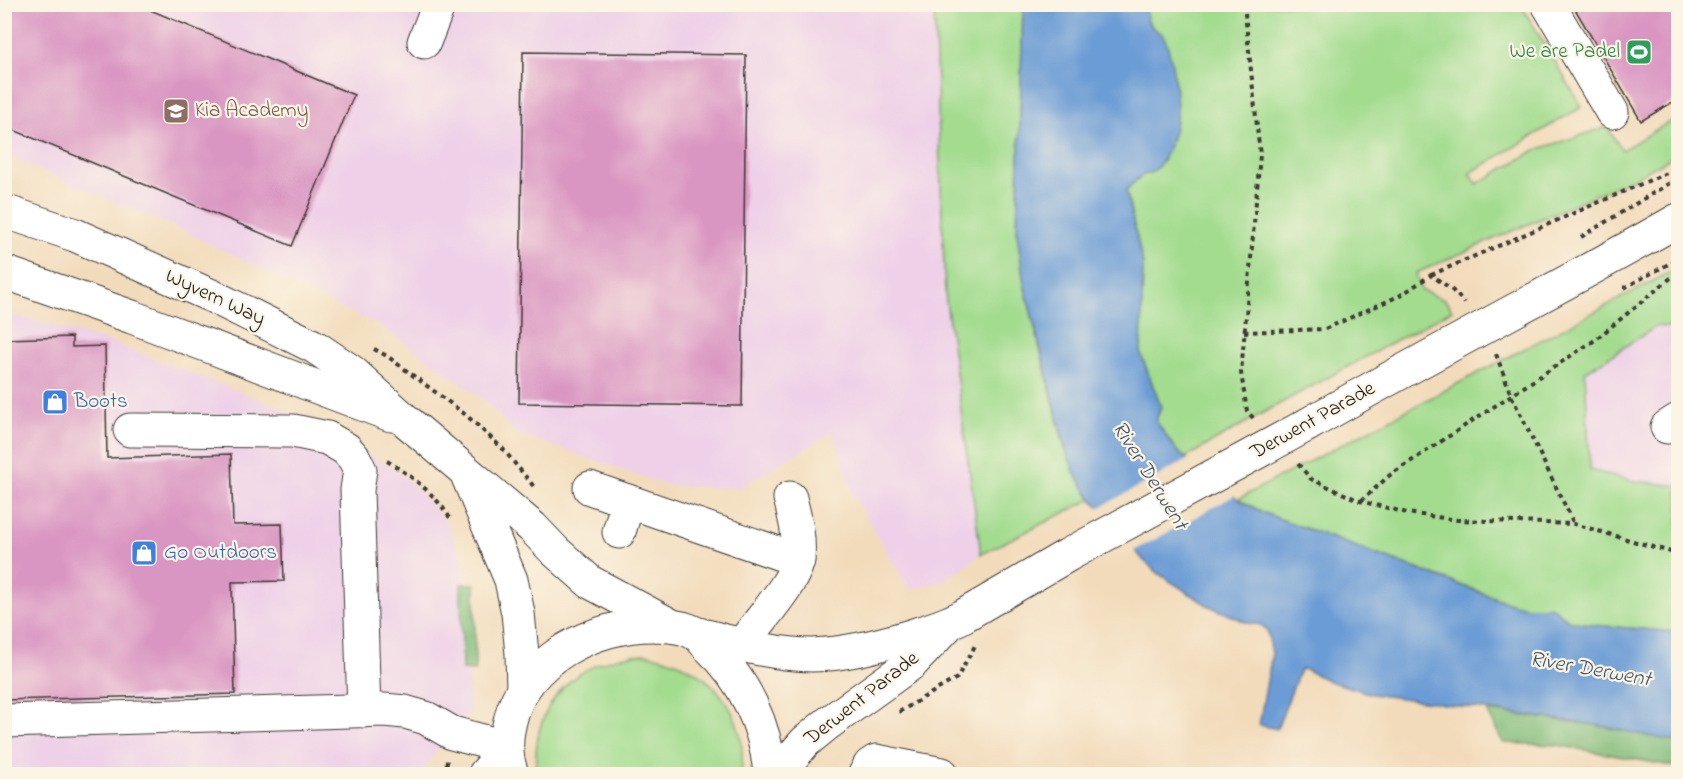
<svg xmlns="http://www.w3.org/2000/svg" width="1683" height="779" font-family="'Indie Flower',sans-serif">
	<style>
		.built { fill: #eed0e8 }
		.green { fill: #a3dc8f; stroke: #607c56; stroke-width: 1.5 }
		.forest { fill: #82bc7a; stroke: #4f6c4b; stroke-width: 1.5 }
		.water { fill: #6c9cd5; stroke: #445c78; stroke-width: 1.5 }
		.pier { fill: #f2dbbb }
		.building { fill: #da96c2 }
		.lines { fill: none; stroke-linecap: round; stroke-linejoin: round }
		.minor-casing { stroke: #3c3934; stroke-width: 35 }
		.highway-casing { stroke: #3c3934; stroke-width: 35 }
		.path { stroke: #3c3934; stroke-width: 4; stroke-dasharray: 4.5 4.5; stroke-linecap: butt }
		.minor { stroke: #fff; stroke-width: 33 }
		.highway { stroke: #fff; stroke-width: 33 }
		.minor-bridge-casing { stroke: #3c3934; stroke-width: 35; stroke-linecap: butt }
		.minor-bridge { stroke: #fff; stroke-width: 33 }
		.labels { text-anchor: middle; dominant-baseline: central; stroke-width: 4.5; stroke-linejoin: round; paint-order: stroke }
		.leisure-label { font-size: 21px; fill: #27864d; stroke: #fcf5e5; text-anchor: end }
		.education-label { font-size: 21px; fill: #785e54; stroke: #fcf5e5; text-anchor: start }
		.street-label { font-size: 21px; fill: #1c1c1c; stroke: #fcf5e5 }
		.shop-label { font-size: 21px; fill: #366cbe; stroke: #fcf5e5; text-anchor: start }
		.water-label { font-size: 22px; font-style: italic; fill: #40566f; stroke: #fcf5e5 }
	</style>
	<rect width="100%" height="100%" fill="#fcf5e5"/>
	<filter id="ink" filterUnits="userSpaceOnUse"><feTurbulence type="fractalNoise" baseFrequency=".0167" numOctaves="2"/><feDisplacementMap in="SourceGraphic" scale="12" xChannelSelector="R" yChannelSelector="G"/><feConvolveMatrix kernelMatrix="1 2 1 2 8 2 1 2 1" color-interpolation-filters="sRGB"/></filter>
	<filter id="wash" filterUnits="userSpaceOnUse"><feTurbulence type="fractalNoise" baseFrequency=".008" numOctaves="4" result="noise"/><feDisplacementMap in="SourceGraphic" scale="24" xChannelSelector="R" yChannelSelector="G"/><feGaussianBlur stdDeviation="1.35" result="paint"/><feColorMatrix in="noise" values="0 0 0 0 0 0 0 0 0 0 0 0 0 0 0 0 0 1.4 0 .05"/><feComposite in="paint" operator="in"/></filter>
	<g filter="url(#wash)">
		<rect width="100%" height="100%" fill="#f2dbbb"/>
		<g class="built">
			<polygon points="4,5 934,5 945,293 981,554 944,581 909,589 853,495 833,432 739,488 669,486 514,432 482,398 385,329 171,225 5,155"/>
			<polygon points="4,312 113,343 315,421 402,474 421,493 446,522 464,562 470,711 419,774 5,774"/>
			<polygon points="1657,326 1678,328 1678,486 1633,481 1590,470 1585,371"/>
		</g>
		<g class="green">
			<polygon points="934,5 1023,5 1017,233 1024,284 1063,443 1075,474 1092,499 981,554 945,293"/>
			<path d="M1147,5H1521L1582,107L1470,173L1477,184L1536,150L1607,127L1622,150L1678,117V154L1634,178L1416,273L1421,290L1445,300L1452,310L1259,415L1185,458L1177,451L1156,421L1161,407L1141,354L1143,264L1126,190L1142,175C1152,175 1158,167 1164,160L1162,35C1149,26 1145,20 1147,5Z"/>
			<polygon points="1678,268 1678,328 1657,326 1585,372 1590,470 1633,481 1678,486 1678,632 1603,626 1570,621 1550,606 1537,608 1524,608 1264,513 1238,499"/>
			<path d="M645,654C707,663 750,710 741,774H537C529,704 576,657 645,654Z"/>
		</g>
		<g class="forest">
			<polygon points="461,584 475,584 475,671 462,670"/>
			<polygon points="1487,711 1596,725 1678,742 1678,767 1557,745 1503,743"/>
		</g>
		<path class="water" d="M1023,5H1147C1146,14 1146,23 1154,29C1157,31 1160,32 1162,34C1165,38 1168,47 1169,51C1173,64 1177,97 1177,111C1176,129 1165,175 1142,175L1126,190L1143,264L1141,354L1161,407L1156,421L1177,451L1238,499L1264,513L1501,600C1519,606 1532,609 1550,606L1570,621L1603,626L1678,632V742L1596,725L1372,694L1329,681L1304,669L1300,670L1277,729L1259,725L1272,653L1267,630L1261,625L1248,623L1207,605L1159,574L1144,561L1092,499L1075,474L1067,454L1024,284L1017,233Z"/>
		<polygon class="pier" points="1191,458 1237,494 1132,552 1097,509"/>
		<g id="blocks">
			<g class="building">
				<polygon points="12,4 136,4 354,95 292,246 4,126 4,23"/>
				<polygon points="1572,4 1678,4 1678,99 1641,121"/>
				<polygon points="523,52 746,55 742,406 519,403"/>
				<polygon points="72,337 72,347 105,346 107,458 231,454 233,525 282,524 284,581 232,582 235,694 4,700 4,339"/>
			</g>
		</g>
	</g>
	<g filter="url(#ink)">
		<use href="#blocks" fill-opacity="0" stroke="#3c3934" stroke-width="1.5"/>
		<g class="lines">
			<defs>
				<g id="minor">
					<polyline points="1548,4 1612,112"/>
					<polyline points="424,42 439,4"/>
					<polyline points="4,211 75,235 214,297 315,347 352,372 405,420 532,527 555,551 590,582 672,626"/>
					<polyline points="4,272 132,317 391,415"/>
					<path d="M1307,425C1430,354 1556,290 1678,220"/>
					<polyline points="1667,427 1678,420"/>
					<polyline points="130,430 293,431 327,438 346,449 354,458 360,470 357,490 364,711"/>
					<polyline points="468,477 511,580 518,613 522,654 523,688"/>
					<polyline points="590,488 798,560"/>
					<polyline points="619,532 628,501"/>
					<path d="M694,633C732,642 773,655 812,655C845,654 876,646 907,637C926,631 945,626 963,616"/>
					<path d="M743,644C757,622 796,582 798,558C800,537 795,518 790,498"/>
					<polyline points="4,721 384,710 405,712 426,718 452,733 505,747"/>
					<path d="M512,774C505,756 505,740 510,721C524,659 596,624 655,625C668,626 683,626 695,633C700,636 704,642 708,646C744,679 766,726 770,774"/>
					<polyline points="777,774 805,742 827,724 912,663 947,626"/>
					<polyline points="865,774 870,765 876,761 942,774"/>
				</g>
				<polyline id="highway" points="485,774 505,751"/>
			</defs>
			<use href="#minor" class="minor-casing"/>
			<use href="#highway" class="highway-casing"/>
			<g class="path">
				<polyline points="1244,4 1260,155 1241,373 1247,411 1255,420"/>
				<polyline points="1581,237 1678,178"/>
				<polyline points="1431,275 1678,168"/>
				<polyline points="1624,288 1678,259"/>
				<polyline points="1244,332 1325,329 1401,295 1431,275 1450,288 1465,303"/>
				<polyline points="374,349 387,356 466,415 503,449 535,488"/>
				<polyline points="1496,354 1511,395 1574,524"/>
				<path d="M387,461C411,475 435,494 450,518"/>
				<polyline points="1298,464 1311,479 1360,501 1407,513 1458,520 1574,524 1678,554"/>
				<polyline points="1361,501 1390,475 1595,340 1678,272"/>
				<polyline points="899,712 957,678 976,644"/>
				<polyline points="446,774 447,760"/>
			</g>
			<use href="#minor" class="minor"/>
			<use href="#highway" class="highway"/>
			<defs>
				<polyline id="minor-bridge" points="963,616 1068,555 1307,425"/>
			</defs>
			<use href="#minor-bridge" class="minor-bridge-casing"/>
			<use href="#minor-bridge" class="minor-bridge"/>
		</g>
	</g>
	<defs>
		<symbol id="stadium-square" viewBox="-11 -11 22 22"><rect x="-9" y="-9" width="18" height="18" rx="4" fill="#2e9e5b" stroke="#fcf5e5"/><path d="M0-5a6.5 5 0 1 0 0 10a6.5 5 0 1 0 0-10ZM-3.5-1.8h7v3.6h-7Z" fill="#fff"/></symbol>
		<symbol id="university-square" viewBox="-11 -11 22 22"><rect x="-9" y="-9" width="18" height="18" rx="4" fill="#8d6e63" stroke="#fcf5e5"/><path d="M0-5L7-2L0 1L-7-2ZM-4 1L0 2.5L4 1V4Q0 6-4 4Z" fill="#fff"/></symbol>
		<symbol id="shop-square" viewBox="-11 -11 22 22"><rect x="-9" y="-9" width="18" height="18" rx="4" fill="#3f7fe0" stroke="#fcf5e5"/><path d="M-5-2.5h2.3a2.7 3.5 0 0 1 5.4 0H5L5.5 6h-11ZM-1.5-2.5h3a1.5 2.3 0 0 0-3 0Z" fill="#fff"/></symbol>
	</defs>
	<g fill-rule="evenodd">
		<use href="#stadium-square" x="1624" y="37" width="30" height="30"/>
		<use href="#university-square" x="161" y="96" width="30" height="30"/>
		<use href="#shop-square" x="40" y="387" width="30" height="30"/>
		<use href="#shop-square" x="129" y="538" width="30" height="30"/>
	</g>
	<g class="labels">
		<g class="leisure-label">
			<text x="1620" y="52">We are Padel</text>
		</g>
		<g class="education-label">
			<text x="195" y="111">Kia Academy</text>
		</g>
		<g class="street-label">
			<text transform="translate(215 298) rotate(25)">Wyvern Way</text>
			<text transform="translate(1313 421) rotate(-29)">Derwent Parade</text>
			<text transform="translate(862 699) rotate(-38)">Derwent Parade</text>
		</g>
		<g class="shop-label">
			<text x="74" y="402">Boots</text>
			<text x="164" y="553">Go Outdoors</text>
		</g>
		<g class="water-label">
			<text transform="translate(1149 476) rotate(58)">River Derwent</text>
			<text transform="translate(1590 670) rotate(10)">River Derwent</text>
		</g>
	</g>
	<rect width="1683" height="779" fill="none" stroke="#fcf5e5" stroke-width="24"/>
</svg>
